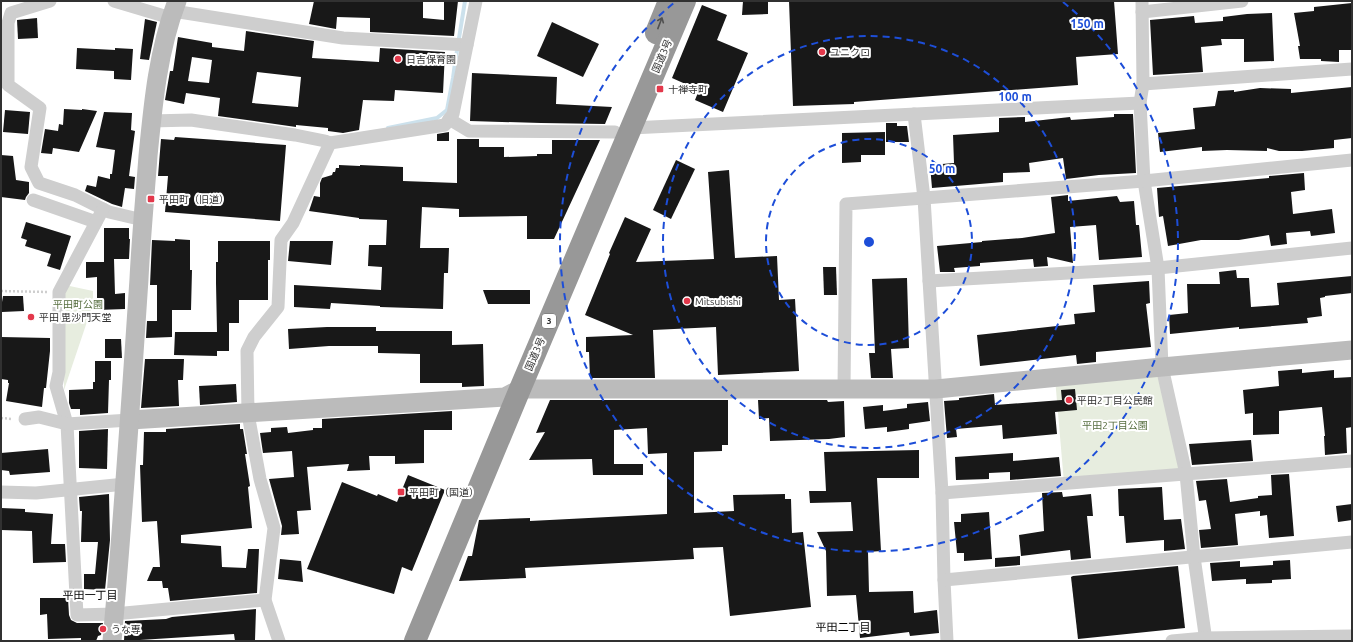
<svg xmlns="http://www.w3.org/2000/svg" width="1353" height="642" font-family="Ubuntu,'Noto Sans JP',sans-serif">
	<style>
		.green { fill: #e7eddf }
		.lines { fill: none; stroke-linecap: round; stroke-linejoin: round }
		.stream { stroke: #cce1ec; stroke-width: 4 }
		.building { fill: #181818; fill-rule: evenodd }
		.path { stroke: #cecece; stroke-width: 2.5; stroke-dasharray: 2 2; stroke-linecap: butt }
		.street { stroke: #cecece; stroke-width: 13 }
		.secondary { stroke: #bbb; stroke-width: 19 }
		.highway { stroke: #989898; stroke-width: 22 }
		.oneway { stroke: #505050 }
		.ring { fill: none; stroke: #1d4ed8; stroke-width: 2; stroke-dasharray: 7 5 }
		.poi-dot { fill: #e3384b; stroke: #fff; stroke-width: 1.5 }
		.labels { text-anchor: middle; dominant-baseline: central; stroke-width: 4; stroke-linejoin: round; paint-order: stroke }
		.shield { fill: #fff; stroke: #6f6f6f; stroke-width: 1 }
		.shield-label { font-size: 9px; font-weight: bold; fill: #313131 }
		.poi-label { font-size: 10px; fill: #313131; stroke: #fff; text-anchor: start }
		.street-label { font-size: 10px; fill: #313131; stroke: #fff }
		.park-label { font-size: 10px; fill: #566d3e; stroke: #fff }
		.neighbourhood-label { font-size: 11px; fill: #000; stroke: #fff }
		.centre { fill: #1d4ed8; stroke: #fff; stroke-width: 2 }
		.ring-label { font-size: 12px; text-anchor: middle; font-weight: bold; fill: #1d4ed8; stroke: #fff; stroke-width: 4; stroke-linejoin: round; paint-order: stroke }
	</style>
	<rect width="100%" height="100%" fill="#fff"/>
	<g class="green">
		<polygon points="65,285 93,291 93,304 64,390"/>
		<polygon points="1162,367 1186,474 1064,483 1055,378"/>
	</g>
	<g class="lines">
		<polyline class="stream" points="388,128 437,118 447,110 453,78 455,63 465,1"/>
	</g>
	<g class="building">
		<polygon points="314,1 423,1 423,18 444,20 444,1 458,1 454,36 370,32 370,18 337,17 336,29 309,24"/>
		<polygon points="743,1 768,1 768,14 742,15"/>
		<polygon points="789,1 1114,1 1118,54 1076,57 1078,85 854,102 854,104 793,106"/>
		<polygon points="1352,3 1352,50 1339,50 1339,62 1321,61 1321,59 1300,59 1298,46 1300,46 1294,13 1314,11 1314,7"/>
		<polygon points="702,5 727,15 717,40 748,53 723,112 695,100 699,90 672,78"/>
		<polygon points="1272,13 1274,61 1244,62 1244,39 1221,39 1222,45 1201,47 1203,72 1153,75 1150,20 1194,16 1195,23 1223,21 1223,17 1247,14"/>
		<polygon points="37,18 38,38 18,39 17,20"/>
		<polygon points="145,19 157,22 149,60 140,59"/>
		<polygon points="552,22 599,44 583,77 537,56"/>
		<path d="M246,31L314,41L312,58L379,62L380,48L445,52L443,93L395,90L394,101L363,100L359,130L343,133L328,131V128L296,125V127L218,116L220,98L186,93L184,104L165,100L170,71H173L178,37L212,43V47L244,51ZM192,57L212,60L209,83L188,81ZM257,72L301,77L298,107L252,103Z"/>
		<polygon points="77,48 115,50 115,48 133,49 131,80 114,79 114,71 76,69"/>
		<polygon points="472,73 557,77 556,104 612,107 605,124 541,123 470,121"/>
		<polygon points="1352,87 1352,138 1334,140 1334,148 1302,151 1279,151 1267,148 1267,151 1227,150 1202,151 1202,147 1160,152 1158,133 1195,129 1193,108 1215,106 1218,91 1234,90 1234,92 1260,88 1291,89 1291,93"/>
		<polygon points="64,109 82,110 82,109 97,111 79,152 53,148 52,154 41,153 45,129 58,131 59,124 63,125"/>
		<polygon points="5,110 30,112 28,134 3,132"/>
		<polygon points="104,112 132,113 131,130 135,131 129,176 135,177 134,189 125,188 122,207 112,204 85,191 87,185 96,187 98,176 110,179 110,174 112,174 115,150 96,147"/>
		<polygon points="1114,114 1133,114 1136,173 1099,175 1066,179 1063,158 1029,163 1030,172 1003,173 1003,182 932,188 930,165 954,163 953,135 999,132 999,118 1025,117 1025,122 1070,117 1071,120 1114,117"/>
		<polygon points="886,123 897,123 897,126 907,126 909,142 886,142"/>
		<polygon points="449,132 449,141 437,141 437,134"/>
		<polygon points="885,132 885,155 861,155 861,162 842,163 842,133"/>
		<polygon points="175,137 286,145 280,221 165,212 168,176 158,176 161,139 174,140"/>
		<polygon points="457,139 479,139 479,147 504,147 504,157 537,156 537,154 552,154 552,140 600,140 554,239 527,239 527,216 459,217 459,209 422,207 420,248 449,248 448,273 444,273 443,309 380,307 380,306 331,303 330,309 294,307 294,285 381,290 382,267 368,266 369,245 386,245 387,220 359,219 359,218 309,211 314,196 320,197 320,183 322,178 332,175 333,172 335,172 336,168 339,168 339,165 360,166 360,165 403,167 403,181 457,183"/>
		<polygon points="1,155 13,156 16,180 29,182 29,193 26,197 25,200 1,197"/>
		<polygon points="676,160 695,169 671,219 653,210"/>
		<polygon points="729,170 735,258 777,256 779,300 795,299 799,371 718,375 716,327 653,330 655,378 590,378 589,352 586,352 586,337 633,335 585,315 610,254 609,253 625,217 651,229 636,262 714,259 708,172"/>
		<polygon points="1304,173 1305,190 1291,192 1293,214 1332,209 1335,233 1311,236 1310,231 1286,233 1287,244 1271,246 1269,235 1239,240 1201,240 1168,246 1163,216 1159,217 1157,188 1269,178 1269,176"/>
		<polygon points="1068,195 1068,201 1117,196 1120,202 1134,201 1136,225 1139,225 1142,257 1099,260 1096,225 1070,227 1073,263 1047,257 1048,266 1034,267 1033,259 980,263 980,266 954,268 955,272 940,272 937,246 982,242 982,241 1022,238 1055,233 1051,197"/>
		<polygon points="26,222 71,236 60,270 47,266 51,254 25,246 27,240 21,238"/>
		<polygon points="104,228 129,228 129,239 130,239 129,259 114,259 115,294 125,293 125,309 97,310 97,277 86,278 86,262 104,262"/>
		<polygon points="175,239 190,240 190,270 192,270 191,310 172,310 172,337 146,338 147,321 157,321 157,285 150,285 152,240 175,241"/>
		<polygon points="218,241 270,241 270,260 268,260 268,300 239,300 239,323 229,323 229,351 217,351 217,356 174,355 175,332 217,332 216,283 216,262 218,262"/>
		<polygon points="290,241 333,241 331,265 288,261"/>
		<polygon points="823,267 836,267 837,295 824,295"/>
		<polygon points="1236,270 1237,278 1249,278 1251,307 1279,305 1277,283 1352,276 1352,293 1325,296 1325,297 1320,298 1322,316 1307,318 1308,323 1239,329 1239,327 1170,334 1169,315 1188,313 1187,284 1220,284 1219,272"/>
		<polygon points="907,278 909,348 891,349 893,378 871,378 869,353 875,353 872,279"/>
		<polygon points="1149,281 1150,303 1146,304 1151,347 1096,352 1096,362 1077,364 1076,355 980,366 977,335 1075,324 1074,314 1095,312 1093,285"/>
		<polygon points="483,290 530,290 530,304 488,304"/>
		<polygon points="3,296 23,296 24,311 2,312 2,302"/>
		<polygon points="327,327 376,327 376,331 452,331 452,345 483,344 484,386 462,387 462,383 420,383 420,354 378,353 378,346 329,346 289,349 288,329"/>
		<polygon points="1,337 50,338 50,351 46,388 44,388 42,407 6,401 9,383 8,383 8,380 1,379"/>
		<polygon points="105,339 121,339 122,358 105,358"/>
		<polygon points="145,359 184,359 183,380 178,380 179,406 141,408"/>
		<polygon points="95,361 111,361 111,380 109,380 108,413 80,415 80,409 71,409 69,403 69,390 93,389 93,382 95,382"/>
		<polygon points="1302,369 1302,373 1334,370 1334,378 1352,377 1352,427 1346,428 1347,453 1325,455 1324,436 1325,436 1322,407 1279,411 1279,434 1253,435 1253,413 1245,414 1243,390 1279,386 1278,371"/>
		<polygon points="236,384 237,402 200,405 199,386"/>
		<polygon points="1075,389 1077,410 1055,412 1057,434 1003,439 1002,425 956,429 957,437 947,438 944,401 959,400 959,398 994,394 995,405 1062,400 1061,390"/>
		<polygon points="550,400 728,400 728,445 722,445 722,451 694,452 694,513 734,511 733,495 785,494 785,499 791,499 792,533 803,532 811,607 730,616 723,547 693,548 694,559 525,568 526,578 459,581 468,556 472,556 479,520 530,518 530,521 667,514 667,453 648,454 647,428 614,430 614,464 643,464 643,475 593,475 592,459 529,460 545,432 536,433"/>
		<polygon points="758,400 827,400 828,402 844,401 845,437 829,439 770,441 769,418 759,419"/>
		<polygon points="928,402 930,421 909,424 909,429 887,432 887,427 865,429 863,407 883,405 883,411 907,408 907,404"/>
		<polygon points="452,411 452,430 424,430 424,463 395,464 395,456 369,456 370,470 347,471 349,464 307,467 311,510 297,511 299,534 281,535 282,526 269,479 294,477 292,451 263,453 260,433 271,432 271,428 287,427 288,433 313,430 313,428 322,428 322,419"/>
		<polygon points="240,424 240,429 243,429 247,454 245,454 250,486 248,487 252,528 181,535 181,543 221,546 222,567 246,568 248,549 259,549 257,593 170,601 168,588 163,588 162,581 147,581 153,567 160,567 157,521 142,522 140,465 143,465 144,432 166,432 166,429"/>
		<polygon points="108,429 107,469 79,468 79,431"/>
		<polygon points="1251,440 1253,461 1192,465 1189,444"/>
		<polygon points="48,449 50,472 10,475 9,471 1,470 1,453"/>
		<polygon points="919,450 919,478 877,478 881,551 868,552 869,592 913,591 914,613 937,610 939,633 910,636 909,632 860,638 856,595 827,596 826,551 817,532 853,531 851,502 810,503 809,491 826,491 824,452"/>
		<polygon points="1013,453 1013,461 1059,457 1061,476 1010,480 1010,472 989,473 989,479 956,480 955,457"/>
		<polygon points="1289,474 1294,536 1269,538 1267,515 1260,516 1260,511 1235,514 1238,545 1201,548 1199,530 1211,529 1206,500 1199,501 1196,481 1227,479 1230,502 1258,498 1258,496 1272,495 1271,475"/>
		<polygon points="408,475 445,490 412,571 402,567 394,594 307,569 342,482 377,496 378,494 397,502"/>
		<polygon points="1162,487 1164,520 1181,519 1185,549 1164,551 1164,540 1126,543 1124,516 1119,516 1118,489"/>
		<polygon points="1062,492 1063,497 1091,494 1093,516 1087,516 1091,558 1071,560 1070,550 1021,556 1019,535 1044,531 1042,493"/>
		<polygon points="109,494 110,540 105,590 84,589 84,574 95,574 98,542 81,542 82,511 80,511 79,497"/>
		<polygon points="1352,504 1352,520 1338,522 1336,506"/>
		<polygon points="1,508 25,509 25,512 53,514 51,544 65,544 66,562 33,563 32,531 1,530"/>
		<polygon points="989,512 992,559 964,561 964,553 957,553 954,522 961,522 961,514"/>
		<polygon points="1020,556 1020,565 995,567 995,558"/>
		<polygon points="280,559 301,561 303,582 278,579"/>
		<polygon points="1290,560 1291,579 1272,580 1272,583 1246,584 1246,579 1212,581 1210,563 1240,561 1240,567 1273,565 1273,561"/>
		<polygon points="1178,566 1185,628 1078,639 1071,577 1073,576"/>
		<polygon points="40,598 68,598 69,615 71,620 77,623 103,623 101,635 98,636 96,641 81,641 81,638 48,639 47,614 40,615"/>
		<polygon points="256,609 255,640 235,641 234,634 124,641 125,621 166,619 172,617"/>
	</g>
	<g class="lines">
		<g class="path">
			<polyline points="1,291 47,292"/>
			<polyline points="1,418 12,419"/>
		</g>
		<g class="street">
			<polyline points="50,1 11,13 8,23 8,85 40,108 31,167 39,183 75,195 109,212 143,220"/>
			<polyline points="114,1 171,18"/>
			<polyline points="1142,1 1143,84 1140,103 1144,181 1158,268 1162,367 1186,474 1194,557 1206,641"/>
			<polyline points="173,11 343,38 467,45"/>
			<polyline points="1142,12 1242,1"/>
			<polyline points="1143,84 1352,69"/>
			<polyline points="914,114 924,198 942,493 944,580 947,641"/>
			<polyline points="449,119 469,131 615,132"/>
			<polyline points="151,121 191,120 295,135 325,141 330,143"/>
			<polyline points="631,128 1140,103"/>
			<polyline points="33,200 96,222"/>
			<polyline points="103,209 59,292 59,372 56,386 67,424 77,615 114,614 265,600"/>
			<polyline points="929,281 1158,268 1352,248"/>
			<polyline points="844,389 846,204 1144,181 1352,160"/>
			<polyline points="25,419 39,417 67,424 130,420"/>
			<polyline points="1,492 36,493 125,484"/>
			<polyline points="942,493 1352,461"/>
			<polyline points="944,580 1352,542"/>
			<polyline points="279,641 265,600 274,528 260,479 248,414 247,351 254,337 278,307 281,240 293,223 330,143 445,125 453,114 476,1"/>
			<polyline points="1172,641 1205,638 1352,636"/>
		</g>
		<g class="secondary">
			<polyline points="130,420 505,397 520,389 936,389 1162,367 1352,350"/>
			<path d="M112,641C123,521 131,400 139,279C141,238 145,197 148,156C153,104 158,50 177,1"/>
		</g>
		<g class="highway">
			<polyline points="656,33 669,1"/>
			<polyline points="415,641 520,389 685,1"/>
		</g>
	</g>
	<defs><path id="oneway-shaft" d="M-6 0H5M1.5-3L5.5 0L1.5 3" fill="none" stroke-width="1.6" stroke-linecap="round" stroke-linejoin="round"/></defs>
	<use class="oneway" href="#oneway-shaft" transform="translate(660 23) rotate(-69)"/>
	<g class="ring">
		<circle cx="869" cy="242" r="103"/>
		<circle cx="869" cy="242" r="206"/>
		<path d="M1063 2A309 309 0 1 1 675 2"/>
	</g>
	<g class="poi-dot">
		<circle cx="822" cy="52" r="4"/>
		<circle cx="398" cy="59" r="4"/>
		<rect x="656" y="85" width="8" height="8" rx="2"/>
		<rect x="147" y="195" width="8" height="8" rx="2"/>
		<circle cx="687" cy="301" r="4"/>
		<circle cx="31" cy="317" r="4"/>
		<circle cx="1069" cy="400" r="4"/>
		<rect x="397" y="488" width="8" height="8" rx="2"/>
		<circle cx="103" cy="629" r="4"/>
	</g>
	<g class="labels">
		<rect class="shield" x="542" y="314" width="14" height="14" rx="3"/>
		<g class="shield-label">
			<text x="549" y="321">3</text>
		</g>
		<g class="poi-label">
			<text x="830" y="52">ユニクロ</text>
			<text x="406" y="59">日吉保育園</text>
			<text x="668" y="89">十禅寺町</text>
			<text x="159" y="199">平田町（旧道）</text>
			<text x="695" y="301">Mitsubishi</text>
			<text x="39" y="317">平田 毘沙門天堂</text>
			<text x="1077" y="400">平田2丁目公民館</text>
			<text x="409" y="492">平田町（国道）</text>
			<text x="111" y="629">うな専</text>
		</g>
		<g class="street-label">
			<text transform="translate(662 56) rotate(-67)">国道3号</text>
			<text transform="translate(535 354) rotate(-67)">国道3号</text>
		</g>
		<g class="park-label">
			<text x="78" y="304">平田町公園</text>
			<text x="1115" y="425">平田2丁目公園</text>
		</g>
		<g class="neighbourhood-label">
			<text x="90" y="595">平田一丁目</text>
			<text x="843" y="627">平田二丁目</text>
		</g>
	</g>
	<circle cx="869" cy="242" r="6" class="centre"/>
	<g class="ring-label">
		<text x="1087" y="28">150 m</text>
		<text x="1015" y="101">100 m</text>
		<text x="942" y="173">50 m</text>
	</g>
	<rect width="1353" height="642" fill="none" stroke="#313131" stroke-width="4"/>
</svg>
